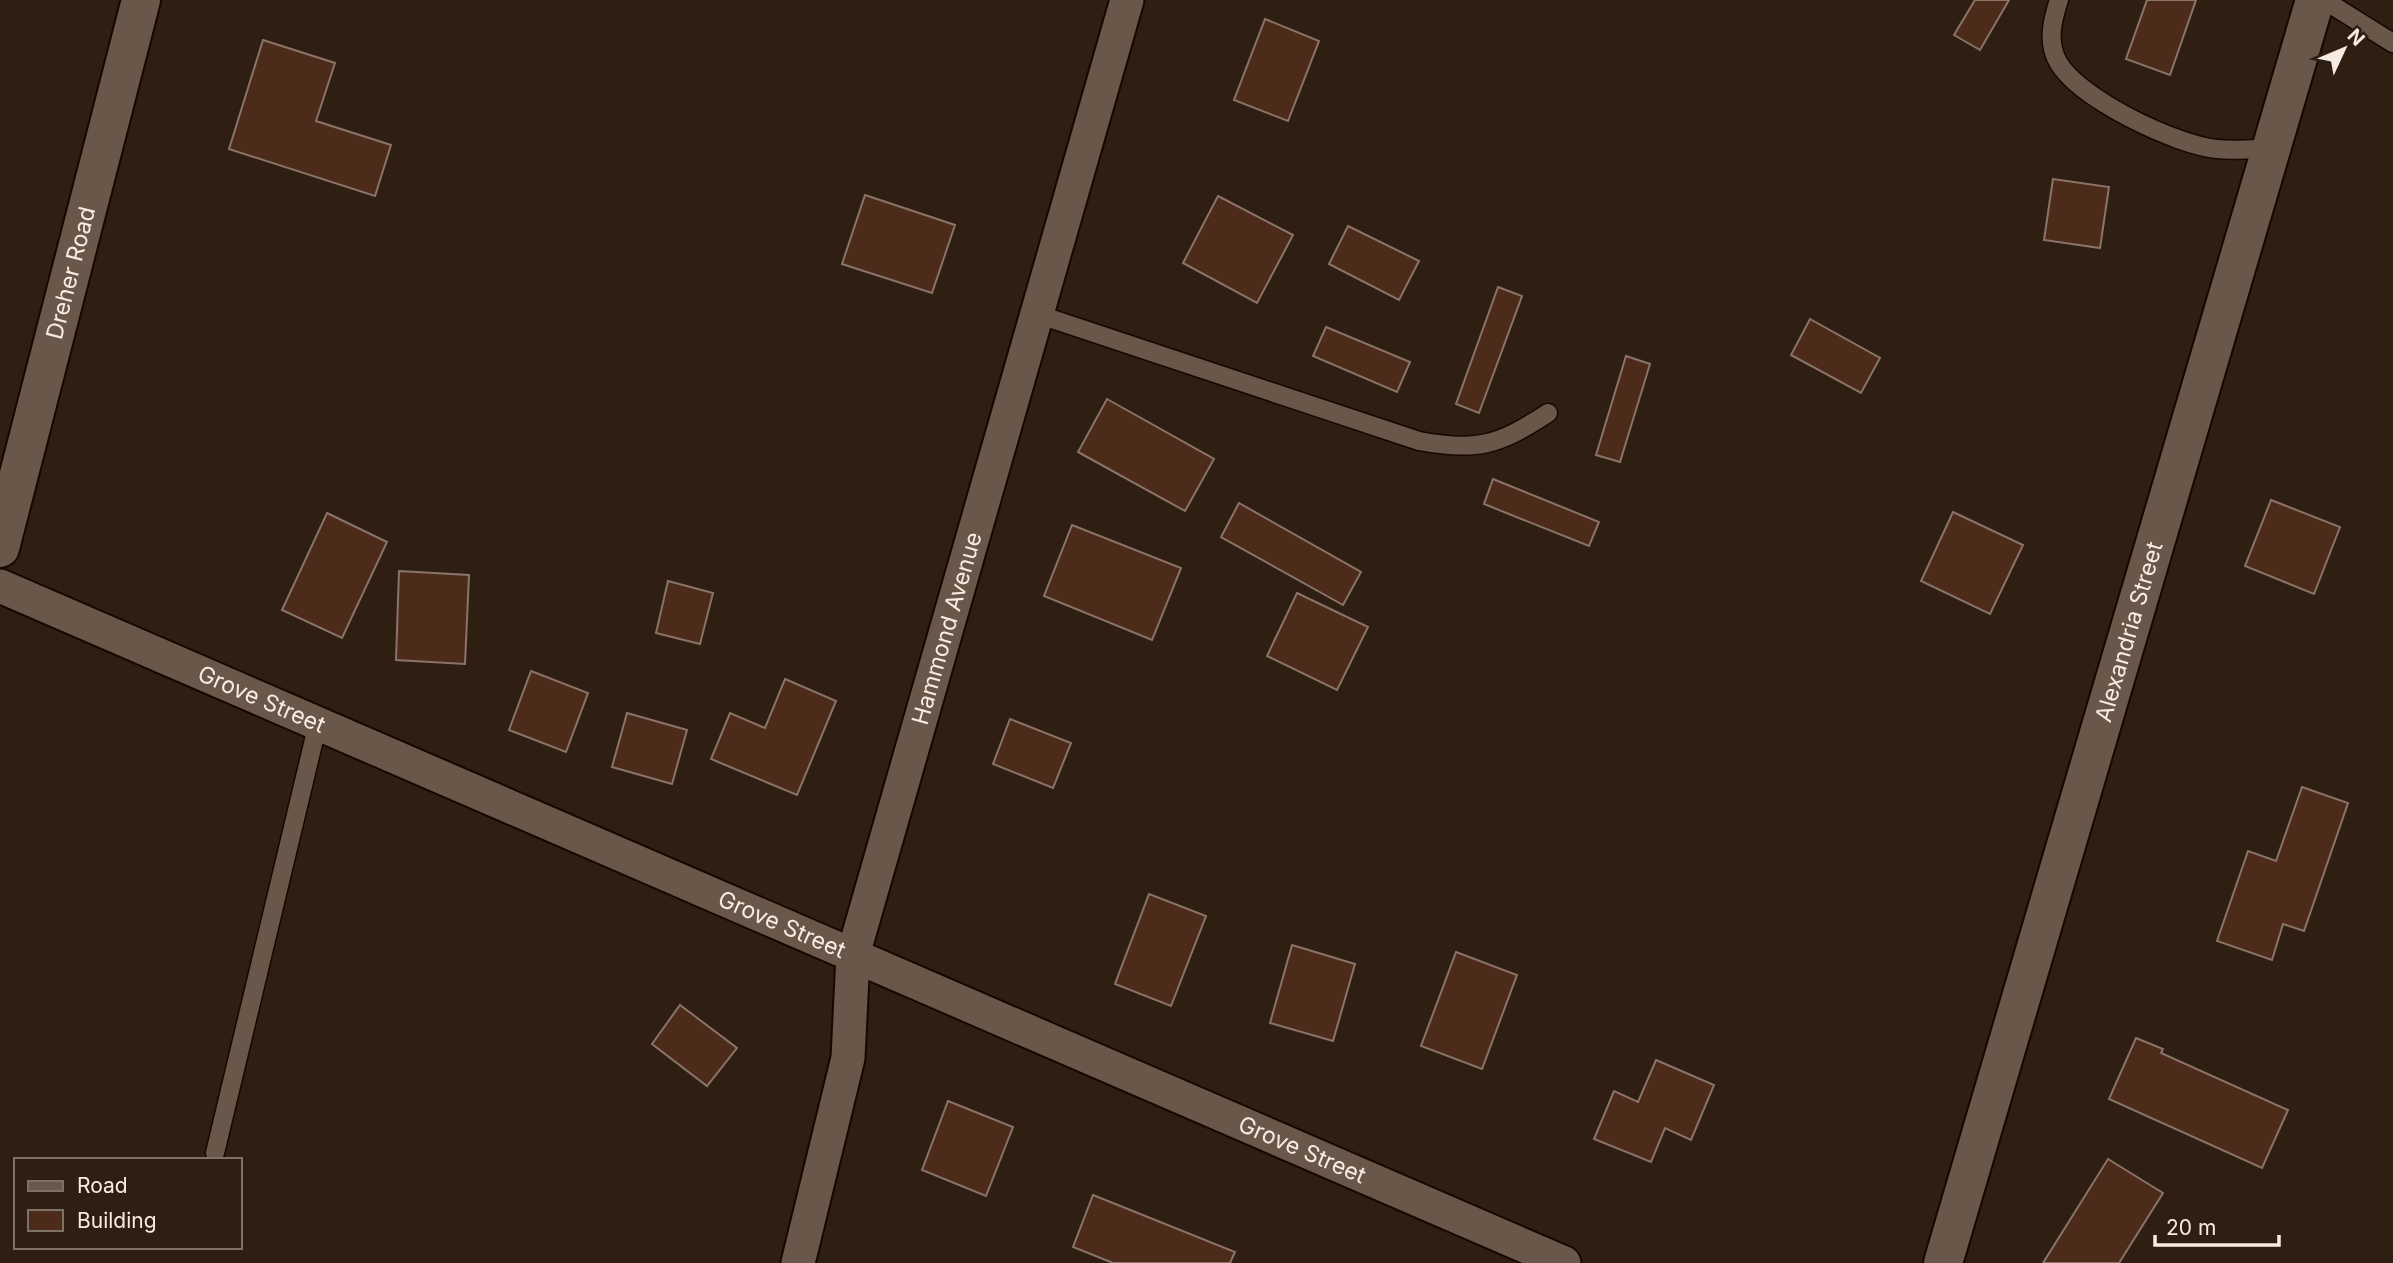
<svg xmlns="http://www.w3.org/2000/svg" width="2393" height="1263" font-family="Inter,sans-serif">
	<style>
		.building { fill: #4c2b1a; stroke: #8a7368; stroke-width: 2 }
		.lines { fill: none; stroke-linecap: round; stroke-linejoin: round }
		.service-casing { stroke: #160801; stroke-width: 21 }
		.minor-casing { stroke: #160801; stroke-width: 37 }
		.tertiary-casing { stroke: #160801; stroke-width: 42 }
		.service { stroke: #695749; stroke-width: 18 }
		.minor { stroke: #695749; stroke-width: 33 }
		.tertiary { stroke: #695749; stroke-width: 38 }
		.labels { text-anchor: middle; dominant-baseline: central; stroke-width: 5; stroke-linejoin: round; paint-order: stroke }
		.street-label { font-size: 23px; fill: #f7ece4; stroke: #2e1f12 }
	</style>
	<rect width="100%" height="100%" fill="#2e1f12"/>
	<g class="building">
		<polygon points="1975,0 2009,0 1980,50 1954,35"/>
		<polygon points="2147,0 2196,0 2170,75 2126,59"/>
		<polygon points="1265,19 1319,41 1288,121 1234,100"/>
		<polygon points="263,40 335,63 316,121 391,145 375,196 229,149"/>
		<polygon points="2053,179 2109,187 2100,248 2044,240"/>
		<polygon points="865,195 955,225 932,293 842,264"/>
		<polygon points="1218,196 1293,235 1257,303 1183,263"/>
		<polygon points="1348,226 1419,261 1399,300 1329,264"/>
		<polygon points="1498,287 1522,296 1479,413 1456,404"/>
		<polygon points="1810,319 1880,358 1861,393 1791,355"/>
		<polygon points="1326,327 1410,362 1397,392 1313,356"/>
		<polygon points="1626,356 1650,364 1620,462 1596,455"/>
		<polygon points="1107,399 1214,459 1185,511 1078,452"/>
		<polygon points="1493,479 1599,522 1589,546 1484,504"/>
		<polygon points="2271,500 2340,527 2314,594 2245,566"/>
		<polygon points="1239,503 1361,572 1343,605 1221,537"/>
		<polygon points="1953,512 2023,545 1990,614 1921,581"/>
		<polygon points="327,513 387,542 342,638 282,610"/>
		<polygon points="1072,525 1181,568 1152,640 1044,596"/>
		<polygon points="399,571 469,575 465,664 396,660"/>
		<polygon points="668,581 713,593 700,644 656,633"/>
		<polygon points="1297,593 1368,627 1337,690 1267,656"/>
		<polygon points="531,671 588,693 566,752 509,730"/>
		<polygon points="785,679 836,701 797,795 711,759 730,713 765,728"/>
		<polygon points="627,713 687,730 672,784 612,767"/>
		<polygon points="1010,719 1071,743 1053,788 993,764"/>
		<polygon points="2302,787 2348,803 2304,931 2283,924 2272,960 2217,941 2248,851 2276,861"/>
		<polygon points="1149,894 1206,916 1171,1006 1115,984"/>
		<polygon points="1292,945 1355,964 1333,1041 1270,1023"/>
		<polygon points="1456,952 1517,975 1482,1069 1421,1046"/>
		<polygon points="680,1005 737,1048 707,1086 652,1044"/>
		<polygon points="2136,1038 2163,1049 2161,1053 2288,1110 2262,1168 2109,1099"/>
		<polygon points="1656,1060 1714,1085 1691,1140 1665,1128 1651,1162 1594,1139 1614,1091 1638,1102"/>
		<polygon points="948,1101 1013,1127 986,1196 922,1170"/>
		<polygon points="2108,1159 2163,1193 2119,1263 2043,1263"/>
		<polygon points="1093,1195 1235,1252 1230,1263 1113,1263 1073,1247"/>
	</g>
	<g class="lines">
		<defs>
			<g id="service">
				<path d="M2059,0C2052,21 2047,42 2058,62C2079,99 2176,145 2217,149C2235,151 2253,149 2271,148"/>
				<polyline points="2324,0 2393,43"/>
				<path d="M1037,314L1419,441C1477,452 1499,445 1548,413"/>
				<polyline points="215,1153 318,723"/>
			</g>
			<g id="minor">
				<path id="s1" d="M0,586L1564,1263"/>
				<path id="s2" d="M798,1263L848,1058L853,955L1127,0"/>
			</g>
			<g id="tertiary">
				<path id="s3" d="M0,548L141,0"/>
				<path id="s4" d="M1943,1263L2315,0"/>
			</g>
		</defs>
		<use href="#service" class="service-casing"/>
		<use href="#minor" class="minor-casing"/>
		<use href="#tertiary" class="tertiary-casing"/>
		<use href="#service" class="service"/>
		<use href="#minor" class="minor"/>
		<use href="#tertiary" class="tertiary"/>
	</g>
	<g class="labels">
		<g class="street-label">
			<text stroke="none"><textPath href="#s3" startOffset="284">Dreher Road</textPath></text>
			<text stroke="none"><textPath href="#s2" startOffset="654">Hammond Avenue</textPath></text>
			<text stroke="none"><textPath href="#s4" startOffset="658">Alexandria Street</textPath></text>
			<text stroke="none"><textPath href="#s1" startOffset="285">Grove Street</textPath></text>
			<text stroke="none"><textPath href="#s1" startOffset="852">Grove Street</textPath></text>
			<text stroke="none"><textPath href="#s1" startOffset="1419">Grove Street</textPath></text>
		</g>
	</g>
	<rect x="14" y="1158" width="228" height="91" fill="#2e1f12" stroke="#7e7166" stroke-width="2"/>
	<rect x="28" y="1181" width="35" height="10" fill="#695749" stroke="#7e7166" stroke-width="2"/>
	<text x="77" y="1193" font-size="21" fill="#f7ece4">Road</text>
	<rect x="28" y="1210" width="35" height="21" fill="#4c2b1a" stroke="#7e7166" stroke-width="2"/>
	<text x="77" y="1228" font-size="21" fill="#f7ece4">Building</text>
	<g transform="translate(2344 49) rotate(46)" stroke="#2e1f12" stroke-width="5" paint-order="stroke">
	<path d="M0-5L12 26L0 18L-12 26Z" fill="#f7ece4"/>
	<text y="-10" font-size="19" font-weight="bold" text-anchor="middle" fill="#f7ece4">N</text>
	</g>
	<path d="M2155 1235v10h124v-10" fill="none" stroke="#f7ece4" stroke-width="3.5"/>
	<text x="2166" y="1235" font-size="21" fill="#f7ece4" stroke="#2e1f12" stroke-width="5" paint-order="stroke">20 m</text>
</svg>
